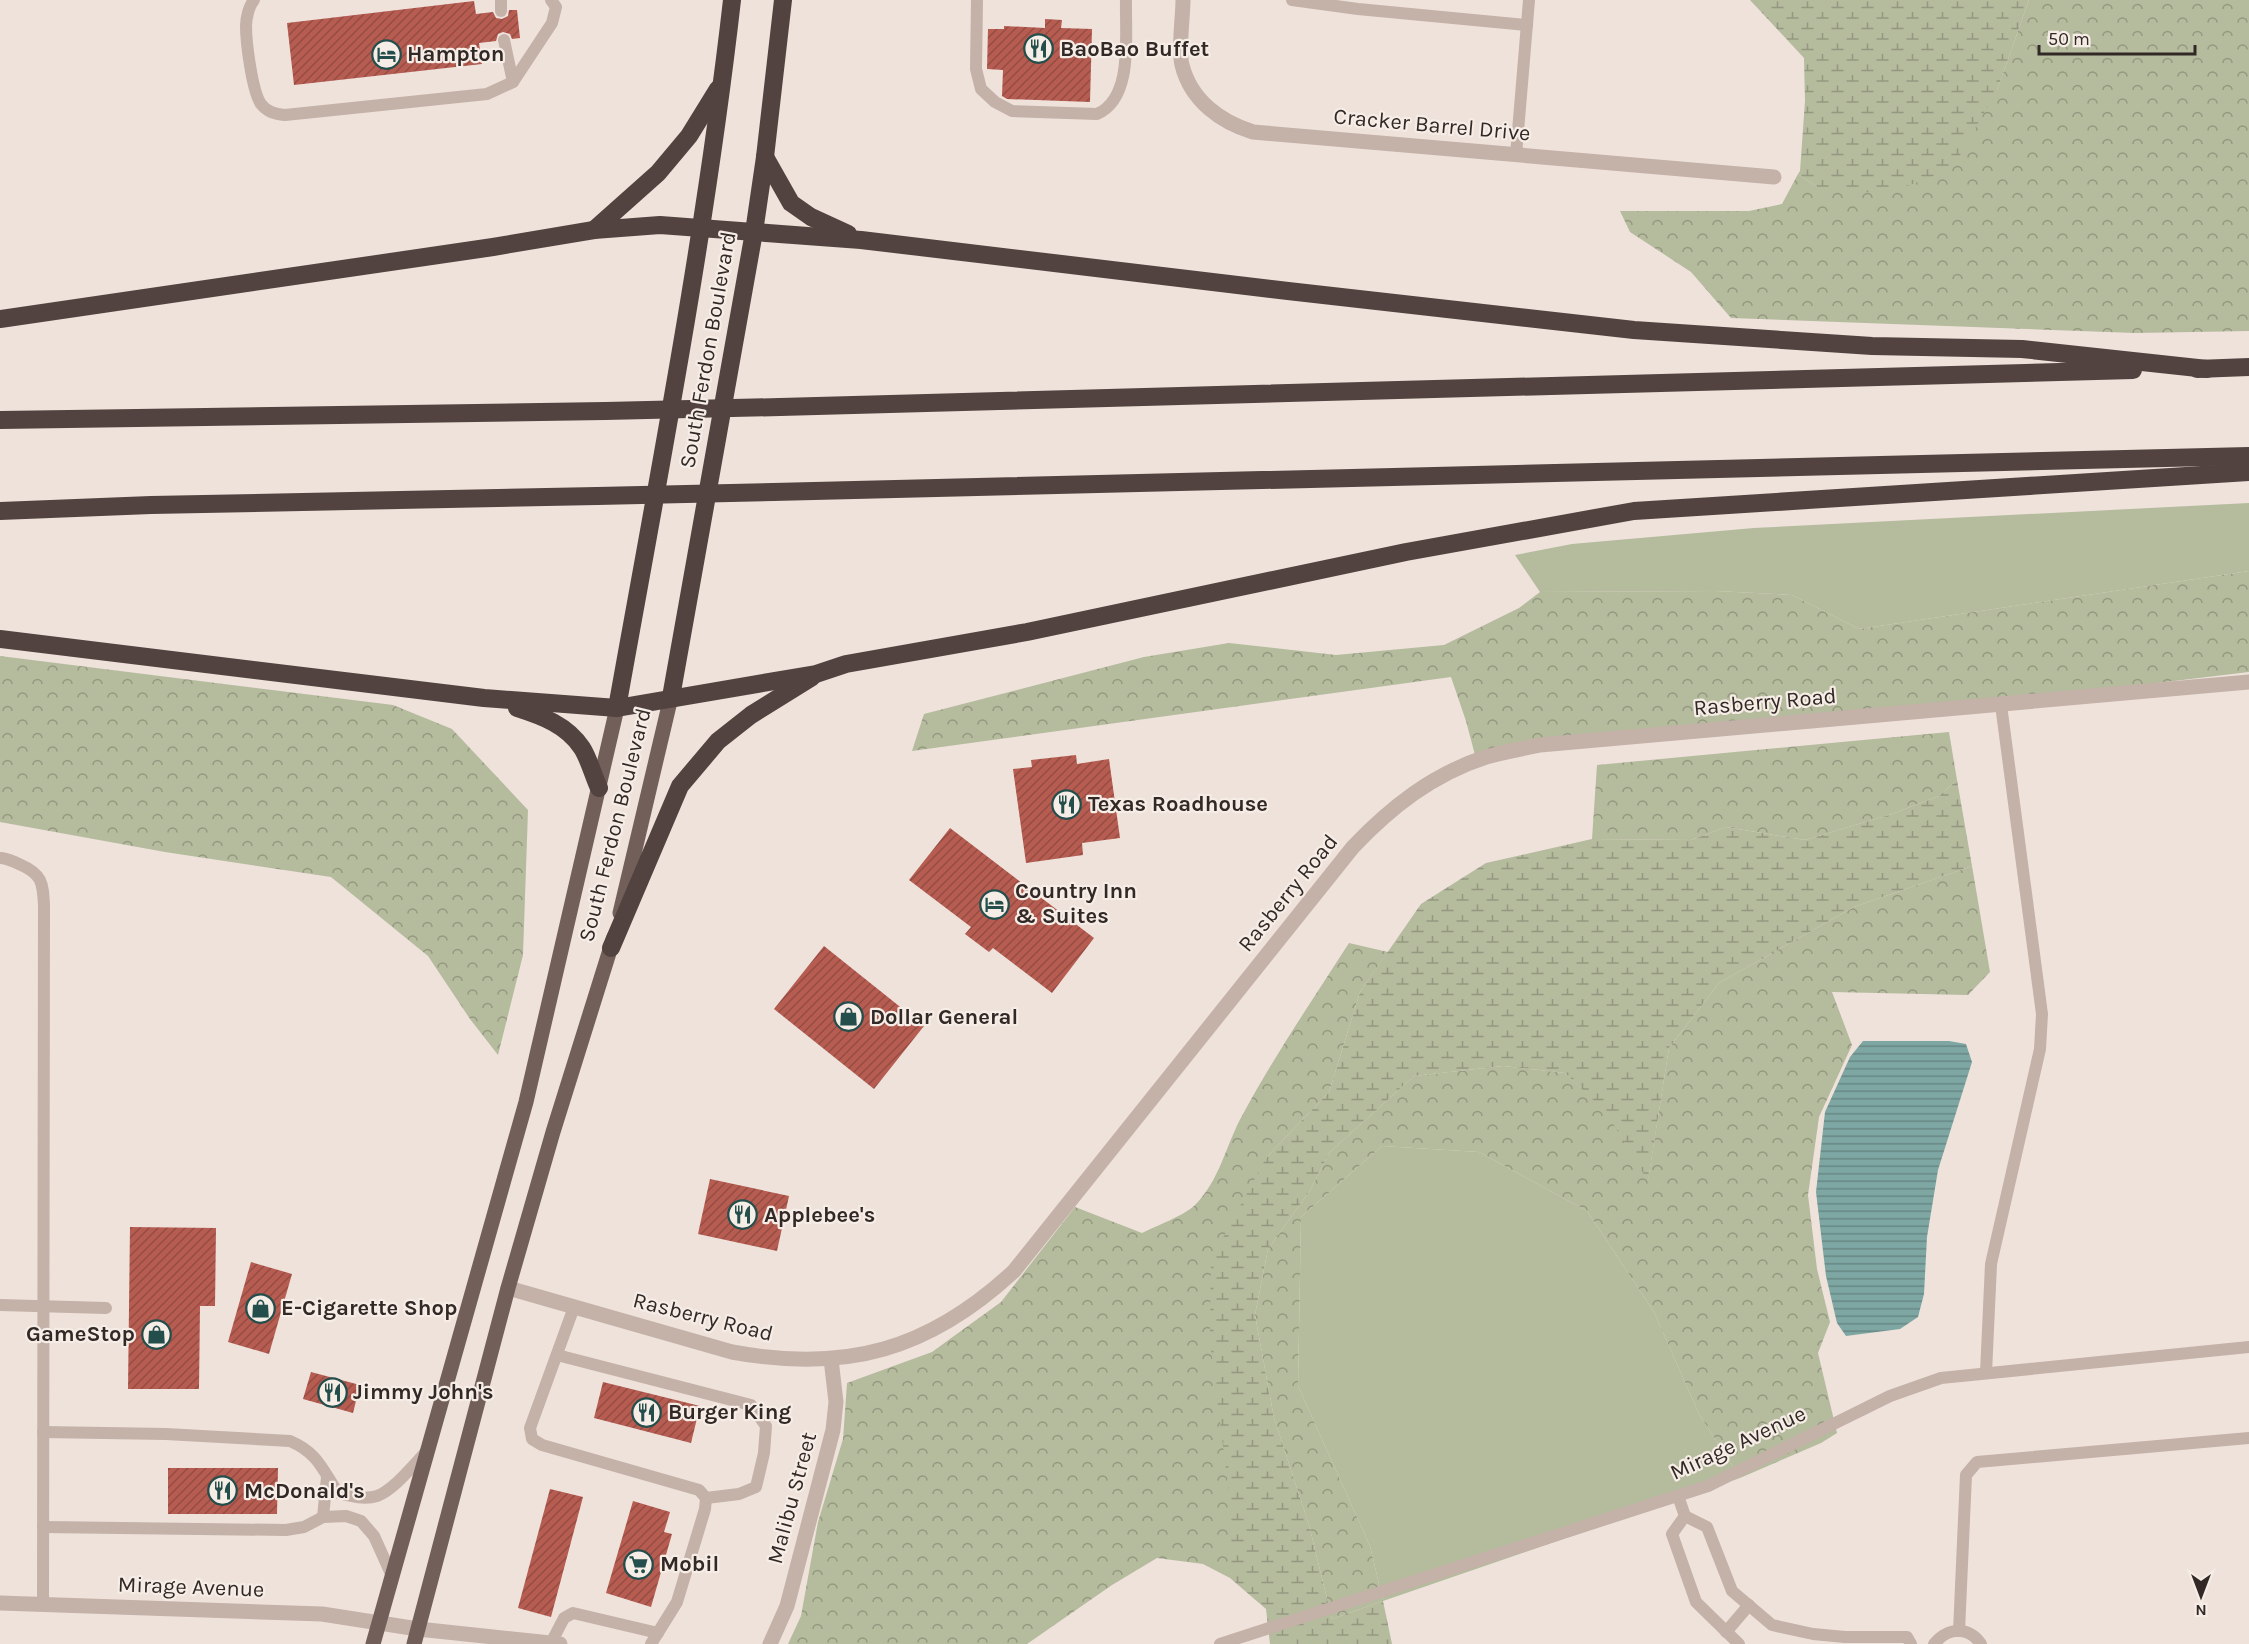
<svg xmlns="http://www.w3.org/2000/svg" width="2249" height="1644" font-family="Karla,sans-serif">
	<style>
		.green { fill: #b5bb9d }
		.forest { fill: url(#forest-crowns) }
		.wetland { fill: url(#wetland-marsh) }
		.water { fill: url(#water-rules) }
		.building { fill: url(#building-hatch) }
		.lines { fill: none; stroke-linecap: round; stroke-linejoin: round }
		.lane { stroke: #c4b1a8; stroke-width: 12 }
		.street { stroke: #c4b1a8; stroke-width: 15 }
		.primary { stroke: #725f5a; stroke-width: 15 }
		.highway { stroke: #524340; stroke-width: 18 }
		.highway-bridge { stroke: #524340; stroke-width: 18 }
		.labels { text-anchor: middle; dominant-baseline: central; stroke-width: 4.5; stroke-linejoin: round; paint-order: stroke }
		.poi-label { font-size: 22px; font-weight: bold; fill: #322927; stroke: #f6ede6; text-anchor: start }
		.street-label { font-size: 22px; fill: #322927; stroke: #f6ede6 }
	</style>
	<defs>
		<pattern id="forest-crowns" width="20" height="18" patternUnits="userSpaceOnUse" patternTransform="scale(1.5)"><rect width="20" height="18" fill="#b5bb9d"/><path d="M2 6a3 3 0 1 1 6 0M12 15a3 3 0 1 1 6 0" fill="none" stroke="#949880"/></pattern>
		<pattern id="wetland-marsh" width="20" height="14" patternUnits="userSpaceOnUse" patternTransform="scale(1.5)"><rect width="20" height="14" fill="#b5bb9d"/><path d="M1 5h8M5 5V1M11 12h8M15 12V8" fill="none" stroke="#949880"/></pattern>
		<pattern id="water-rules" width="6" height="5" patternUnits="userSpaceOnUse" patternTransform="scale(1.5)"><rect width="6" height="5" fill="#7ea7a3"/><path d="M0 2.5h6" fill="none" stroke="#688885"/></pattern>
		<pattern id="building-hatch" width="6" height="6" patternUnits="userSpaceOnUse" patternTransform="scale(1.5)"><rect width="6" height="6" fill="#b65c51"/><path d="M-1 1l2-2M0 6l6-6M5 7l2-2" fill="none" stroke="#954c43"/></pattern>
	</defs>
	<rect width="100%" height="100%" fill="#eee2db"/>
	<g class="green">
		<polygon points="2249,503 2249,571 1859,629 1792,595 1716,591 1540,592 1515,555 1572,544 1754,528"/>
		<polygon points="1382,1146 1479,1152 1587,1211 1654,1312 1699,1414 1740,1478 1383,1601 1370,1546 1298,1386 1301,1217"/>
	</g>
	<g class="forest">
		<polygon points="2029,0 2249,0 2249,331 2135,333 1731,318 1691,272 1630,232 1620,211 1749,211 1782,204 1798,174 1817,187 1997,90"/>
		<polygon points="2249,571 2249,672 1933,710 1475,755 1466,721 1451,677 912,751 924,714 1144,657 1229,643 1336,655 1444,645 1519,608 1540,592 1716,591 1792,595 1859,629"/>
		<polygon points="0,656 393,705 452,729 528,810 523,955 498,1055 470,1019 428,956 331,877 165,852 0,822"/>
		<polygon points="1949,732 1957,780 1939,796 1892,814 1805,840 1726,827 1691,840 1592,839 1597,765"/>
		<polygon points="1972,866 1990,972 1968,995 1832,992 1852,1045 1819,1117 1808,1195 1817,1269 1830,1322 1818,1353 1837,1433 1821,1443 1740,1478 1699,1414 1654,1312 1587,1211 1479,1152 1382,1146 1301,1217 1298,1386 1370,1546 1383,1601 1332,1619 1309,1525 1274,1418 1255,1315 1268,1249 1309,1192 1330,1152 1414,1076 1503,1066 1565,1073 1606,1111 1648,1180 1669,1048 1719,983 1854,907"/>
		<path d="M1349,943L1388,952L1360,992L1329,1092L1266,1158L1230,1502V1578L1203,1564L1157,1558L1112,1585L1027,1644H788L801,1616L818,1522L843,1439L847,1383L932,1352L1001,1302L1075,1207L1142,1233C1156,1226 1183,1216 1194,1206C1220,1181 1226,1144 1243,1114C1275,1055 1313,999 1349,943Z"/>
	</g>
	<g class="wetland">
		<polygon points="1750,0 2029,0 1997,90 1952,169 1886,194 1817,187 1798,174 1800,171 1805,101 1804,58"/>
		<polygon points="1957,780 1972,866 1854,907 1719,983 1669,1048 1648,1181 1606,1112 1565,1073 1503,1066 1414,1076 1330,1152 1309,1192 1268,1249 1255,1315 1274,1418 1309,1525 1332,1619 1383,1601 1392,1644 1270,1644 1266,1609 1230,1578 1230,1502 1210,1341 1211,1260 1266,1158 1329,1092 1360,992 1421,904 1486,863 1592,839 1691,840 1726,827 1805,840 1892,814 1939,796"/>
	</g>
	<polygon class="water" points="1863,1041 1949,1041 1966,1044 1972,1062 1938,1170 1927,1237 1924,1294 1918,1317 1900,1329 1846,1336 1837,1323 1826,1276 1816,1192 1825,1112 1850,1057"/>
	<g class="building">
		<polygon points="474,1 476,14 493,12 496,18 502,19 508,16 509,10 517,10 520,38 512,39 510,34 503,32 498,34 496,41 479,43 482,64 294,85 287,23"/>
		<polygon points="1045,19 1062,20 1061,28 1092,29 1090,102 1007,99 1002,96 1003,70 987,69 988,29 1004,29 1004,26 1045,28"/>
		<polygon points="1076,755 1077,764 1109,759 1120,838 1082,843 1083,855 1026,863 1013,769 1032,767 1031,760"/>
		<polygon points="950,828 1094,938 1052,993 993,948 989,952 965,934 971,927 909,880"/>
		<polygon points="824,946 924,1026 874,1089 774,1009"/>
		<polygon points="710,1179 789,1196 777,1251 698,1234"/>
		<polygon points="130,1227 216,1228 215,1306 200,1306 199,1389 128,1389"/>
		<polygon points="251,1262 292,1274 269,1354 228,1342"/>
		<polygon points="311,1372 360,1385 353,1413 303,1399"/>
		<polygon points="603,1382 700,1406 691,1443 594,1418"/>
		<polygon points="168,1468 278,1468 277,1514 168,1514"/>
		<polygon points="550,1489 583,1497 551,1617 518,1608"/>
		<polygon points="633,1501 670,1512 664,1532 672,1534 651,1607 606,1593"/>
	</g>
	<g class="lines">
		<g class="lane">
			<path d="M254,0C249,6 246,18 246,26C246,42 252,91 261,104C267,112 275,114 285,115L487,94L513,82L552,23L556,7L551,0"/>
			<polyline points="501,0 501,11"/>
			<path d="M977,0L976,69L981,89L995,102L1012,111L1097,114C1134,98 1125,35 1126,0"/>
			<polyline points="1292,0 1358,9 1527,25"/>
			<polyline points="504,40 513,82"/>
			<polyline points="1516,155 1529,0"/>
			<path d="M0,858C7,858 12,861 19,864C42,874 43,882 44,906L43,1605"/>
			<polyline points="0,1305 106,1308"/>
			<polyline points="574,1307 530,1428 532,1439 542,1445 699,1490 706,1498 705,1509 677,1602 651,1644"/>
			<polyline points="557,1355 751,1405 766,1426 764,1453 756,1487 739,1494 706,1498"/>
			<polyline points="1986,1373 1991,1264 2040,1049 2042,1014 2001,705"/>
			<path d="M43,1432L166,1434L290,1441C318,1453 322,1469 338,1493C350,1496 364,1500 377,1496C394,1490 414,1464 427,1451"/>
			<polyline points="1678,1496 1685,1516 1707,1527 1732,1591 1772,1625 1813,1634 1845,1637 1907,1637 1911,1644"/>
			<polyline points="1685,1516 1672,1534 1696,1602 1739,1644"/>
			<polyline points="323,1517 327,1477"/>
			<polyline points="43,1527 286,1530 304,1527 323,1517 346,1516 361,1521 374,1536 392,1576"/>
			<polyline points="1959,1631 1966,1475 1977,1462 2249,1438"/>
			<polyline points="1726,1632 1749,1605"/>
			<polyline points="551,1643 564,1618 573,1613 658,1633"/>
			<polyline points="1220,1644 1708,1486 1890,1396 1941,1378 2249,1347"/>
			<path d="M1934,1644C1948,1627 1968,1626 1981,1644"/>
		</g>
		<g class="street">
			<path d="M1183,0C1183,17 1178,50 1182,65C1191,101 1221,122 1253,132L1774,177"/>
			<path d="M508,1288L732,1352C846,1373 929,1350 1014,1271L1353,847C1391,807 1433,774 1486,757C1503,752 1522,749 1540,745L2249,682"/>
			<polyline points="0,1603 322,1614 418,1629 560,1644"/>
			<polyline points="770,1644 787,1606 833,1430 836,1402 831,1359"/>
		</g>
		<g class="primary">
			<polyline points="620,913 671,697"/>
			<polyline points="373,1644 526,1102 617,708"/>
			<polyline points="414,1644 508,1288 553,1132 614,937"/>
		</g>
		<g class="highway">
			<polyline points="765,157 791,203 811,217 848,234"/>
			<polyline points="594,230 658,173 689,136 718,89"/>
			<polyline points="0,319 493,247 594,230 660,225 861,240 1288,291 1634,330 1872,346 2022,349 2207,369"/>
			<polyline points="2197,369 2249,367"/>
			<polyline points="780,407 2133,370"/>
			<polyline points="0,420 605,411"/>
			<polyline points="773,492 2249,456"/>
			<polyline points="0,511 151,505 597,496"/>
			<polyline points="0,639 484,698 617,708 816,674 846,664 1027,632 1406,552 1634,511 2249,472"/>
			<polyline points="671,697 754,232 765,157 783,0"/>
			<path d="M517,708C542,716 567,725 582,748C589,759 593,775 599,788"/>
			<path d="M617,708C659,473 705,238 732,0"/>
			<polyline points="611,948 680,786 718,741 751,715 812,677"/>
		</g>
		<g class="highway-bridge">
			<polyline points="605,411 780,407"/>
			<polyline points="597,496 773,492"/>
		</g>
	</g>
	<defs>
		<symbol id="restaurant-ring" viewBox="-11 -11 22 22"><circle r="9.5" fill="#f6ede6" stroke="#234e4b" stroke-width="1.5"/><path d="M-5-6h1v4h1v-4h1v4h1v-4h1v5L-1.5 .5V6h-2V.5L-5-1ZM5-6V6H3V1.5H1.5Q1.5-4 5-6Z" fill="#234e4b"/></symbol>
		<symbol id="hotel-ring" viewBox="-11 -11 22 22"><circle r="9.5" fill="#f6ede6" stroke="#234e4b" stroke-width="1.5"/><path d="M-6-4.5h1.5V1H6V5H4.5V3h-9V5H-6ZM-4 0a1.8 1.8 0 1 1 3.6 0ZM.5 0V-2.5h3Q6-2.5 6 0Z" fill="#234e4b"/></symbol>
		<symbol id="shop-ring" viewBox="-11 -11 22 22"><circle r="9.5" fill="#f6ede6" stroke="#234e4b" stroke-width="1.5"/><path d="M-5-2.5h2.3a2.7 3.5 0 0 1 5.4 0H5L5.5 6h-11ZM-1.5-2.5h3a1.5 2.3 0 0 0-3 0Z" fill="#234e4b"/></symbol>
		<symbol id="supermarket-ring" viewBox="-11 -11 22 22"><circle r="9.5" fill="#f6ede6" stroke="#234e4b" stroke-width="1.5"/><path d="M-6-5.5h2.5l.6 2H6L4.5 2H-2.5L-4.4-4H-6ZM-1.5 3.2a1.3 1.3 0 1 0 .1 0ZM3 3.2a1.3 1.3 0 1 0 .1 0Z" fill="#234e4b"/></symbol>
	</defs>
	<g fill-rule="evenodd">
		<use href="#restaurant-ring" x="1022" y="32" width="33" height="33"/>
		<use href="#hotel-ring" x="370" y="38" width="33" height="33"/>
		<use href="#restaurant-ring" x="1050" y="788" width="33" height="33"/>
		<use href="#hotel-ring" x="978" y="888" width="33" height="33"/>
		<use href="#shop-ring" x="832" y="1000" width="33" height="33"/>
		<use href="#restaurant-ring" x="726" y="1198" width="33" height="33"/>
		<use href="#shop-ring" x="244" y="1292" width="33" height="33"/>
		<use href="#shop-ring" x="140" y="1318" width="33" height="33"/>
		<use href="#restaurant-ring" x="316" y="1376" width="33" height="33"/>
		<use href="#restaurant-ring" x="630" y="1396" width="33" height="33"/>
		<use href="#restaurant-ring" x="206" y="1474" width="33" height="33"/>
		<use href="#supermarket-ring" x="622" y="1548" width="33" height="33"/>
	</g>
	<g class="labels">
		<g class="poi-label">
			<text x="1060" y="49">BaoBao Buffet</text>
			<text x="407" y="54">Hampton</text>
			<text x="1088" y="804">Texas Roadhouse</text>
			<text x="1015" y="891">Country Inn<tspan x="1015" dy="25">&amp; Suites</tspan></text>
			<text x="870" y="1017">Dollar General</text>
			<text x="764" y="1215">Applebee's</text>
			<text x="281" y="1308">E-Cigarette Shop</text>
			<text x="135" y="1334" text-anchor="end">GameStop</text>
			<text x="353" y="1392">Jimmy John's</text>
			<text x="668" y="1412">Burger King</text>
			<text x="244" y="1491">McDonald's</text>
			<text x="660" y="1564">Mobil</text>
		</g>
		<g class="street-label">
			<text transform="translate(1432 125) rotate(5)">Cracker Barrel Drive</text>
			<text transform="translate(708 350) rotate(-80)">South Ferdon Boulevard</text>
			<text transform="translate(1765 702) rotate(-5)">Rasberry Road</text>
			<text transform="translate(615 825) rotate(-76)">South Ferdon Boulevard</text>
			<text transform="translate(1288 893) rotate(-51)">Rasberry Road</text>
			<text transform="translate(703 1317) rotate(14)">Rasberry Road</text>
			<text transform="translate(1738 1443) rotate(-25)">Mirage Avenue</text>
			<text transform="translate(792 1498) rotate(-75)">Malibu Street</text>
			<text transform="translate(191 1587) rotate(2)">Mirage Avenue</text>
		</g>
	</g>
	<g transform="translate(2201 1596) rotate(180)" stroke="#f6ede6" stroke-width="4.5" paint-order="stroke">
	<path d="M0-4.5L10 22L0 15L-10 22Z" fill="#322927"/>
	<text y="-9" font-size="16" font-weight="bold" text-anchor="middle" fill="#322927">N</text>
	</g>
	<path d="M2039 45v9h156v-9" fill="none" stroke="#322927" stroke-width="3"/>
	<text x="2048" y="45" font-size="18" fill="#322927" stroke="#f6ede6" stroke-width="4.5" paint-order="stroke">50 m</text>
</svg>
